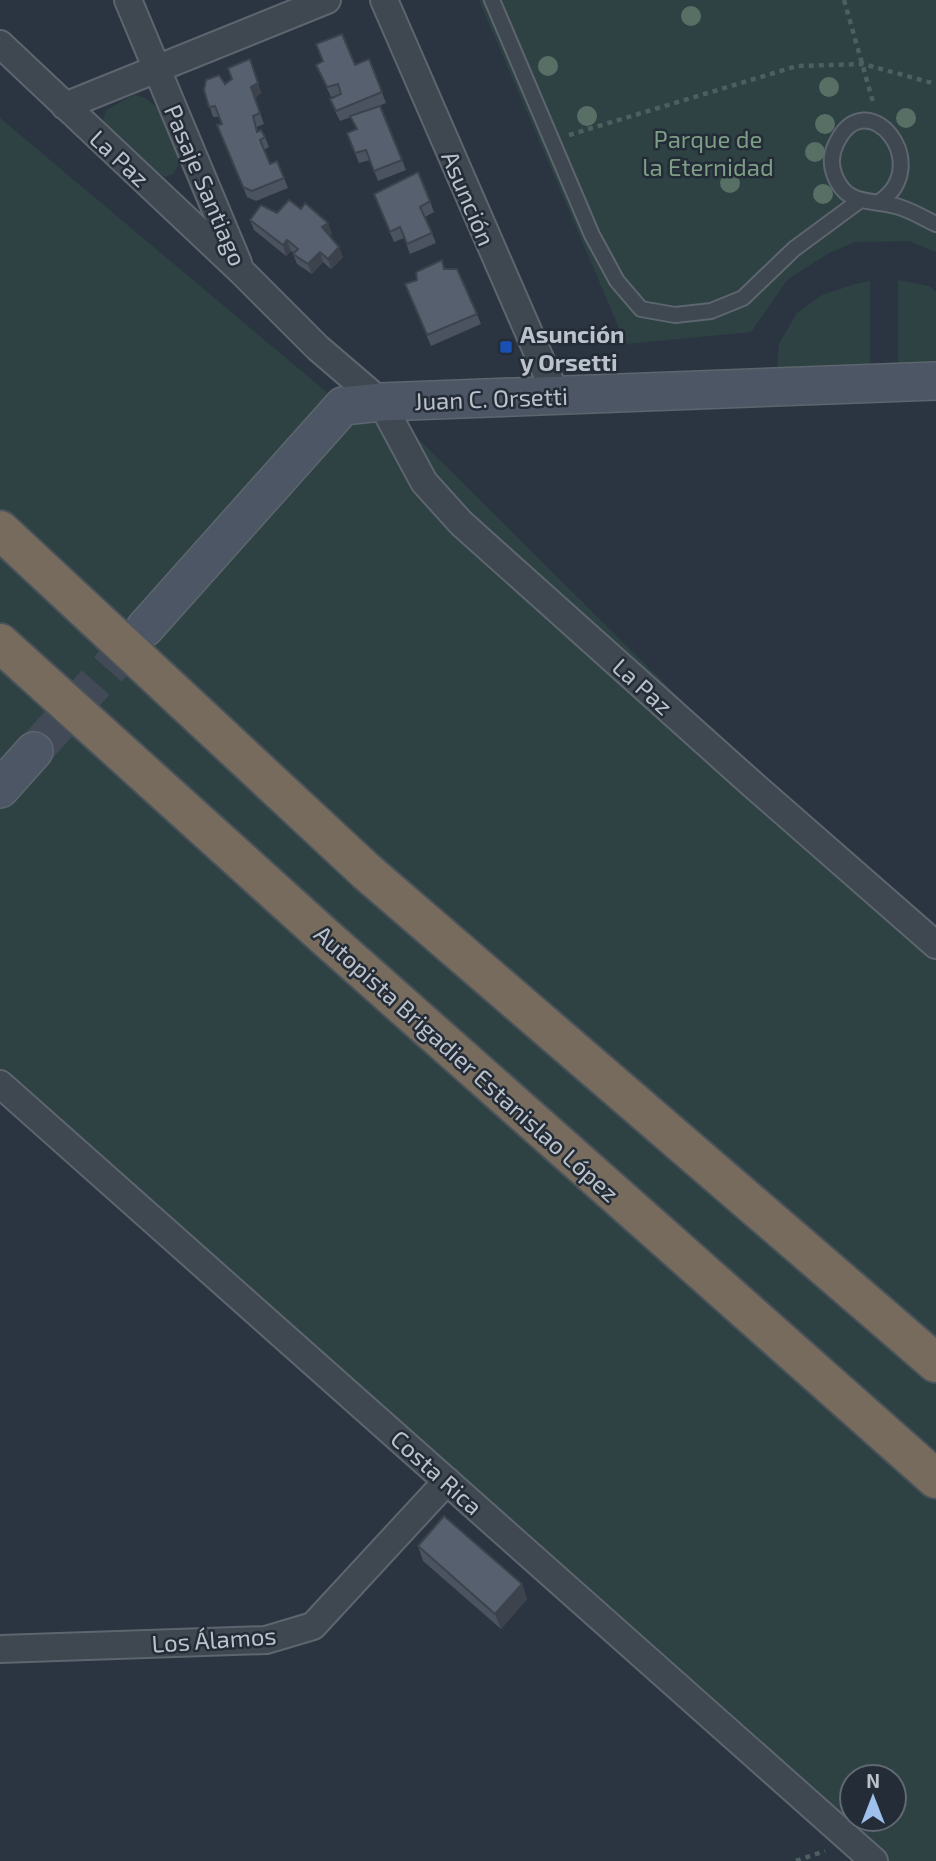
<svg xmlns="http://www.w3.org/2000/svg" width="936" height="1861" font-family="'Exo 2',sans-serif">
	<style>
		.green { fill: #2e4243; fill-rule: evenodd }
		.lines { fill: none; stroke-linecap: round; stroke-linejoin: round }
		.secondary-tunnel { stroke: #414a56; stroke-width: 37; stroke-dasharray: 37 18; stroke-linecap: butt }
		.lane-casing { stroke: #5d656e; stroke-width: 18 }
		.street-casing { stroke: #5d656e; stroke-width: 30 }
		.secondary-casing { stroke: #5d656e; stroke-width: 40 }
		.highway-casing { stroke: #49525b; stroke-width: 42 }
		.path { stroke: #4d5f61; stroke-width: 4.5; stroke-dasharray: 5 5; stroke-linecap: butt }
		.lane { stroke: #3f4751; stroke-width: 14 }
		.street { stroke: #3f4751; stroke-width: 26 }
		.secondary { stroke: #4d5664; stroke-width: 37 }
		.highway { stroke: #766b5d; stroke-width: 38 }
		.tree { fill: #586f66 }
		.wall { fill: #4a535f }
		.shaded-wall { fill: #3c434d }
		.building { fill: #56606e; stroke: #3c434d; stroke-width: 2 }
		.transit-dot { fill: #1a4fb4; stroke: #232c37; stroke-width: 2.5 }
		.labels { text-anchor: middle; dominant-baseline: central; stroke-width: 5; stroke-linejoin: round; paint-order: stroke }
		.park-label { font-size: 24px; fill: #7d9e84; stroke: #232c37 }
		.street-label { font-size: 24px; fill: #bcc2cb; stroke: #232c37 }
		.poi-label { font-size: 24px; font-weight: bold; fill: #bcc2cb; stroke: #232c37; text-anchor: start }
	</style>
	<rect width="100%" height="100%" fill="#2b3541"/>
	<g class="green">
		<polygon points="479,0 936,0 936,252 909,241 855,242 829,253 788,279 751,332 626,344"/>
		<path d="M133,95C162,97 169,133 179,157V164L173,174L165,177L155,171L103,121L106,110Z"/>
		<path d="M0,118L343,406L381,402L936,953V1861H874L0,1084ZM852,1777H894V1819H852Z"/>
		<polygon points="898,280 929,286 936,291 936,364 898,365"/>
		<polygon points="870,281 870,365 777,369 779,344 797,313 822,295 855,284"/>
	</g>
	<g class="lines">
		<polyline class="secondary-tunnel" points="34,751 145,628"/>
		<defs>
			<g id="lane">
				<polyline points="492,0 592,235 617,281 641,309 675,315 711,311 743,298 794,249 859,201"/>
				<path d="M879,202C936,165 866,79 836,144C829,158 831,171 839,184C852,207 881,199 902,208C914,212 925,219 936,224"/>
			</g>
			<g id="street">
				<polyline points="128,0 238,263"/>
				<polyline points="384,0 556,395"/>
				<polyline points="0,44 241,271 318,348 381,402 424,482 461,523 751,783 936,945"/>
				<polyline points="65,106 327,0"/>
				<polyline points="0,1084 874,1861"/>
				<polyline points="0,1649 266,1640 313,1626 447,1481"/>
			</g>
			<g id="secondary">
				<polyline points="145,628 343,406 381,402 936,381"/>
				<polyline points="0,789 34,751"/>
			</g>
			<g id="highway">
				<polyline points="0,530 367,872 936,1363"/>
				<polyline points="0,643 323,935 936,1479"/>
			</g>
		</defs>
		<use href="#lane" class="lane-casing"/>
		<use href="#street" class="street-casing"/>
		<use href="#secondary" class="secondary-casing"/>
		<use href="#highway" class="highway-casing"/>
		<g class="path">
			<polyline points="844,0 873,102"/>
			<polyline points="569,135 797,66 863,64 936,84"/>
			<polyline points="796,1861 825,1851"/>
		</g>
		<use href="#lane" class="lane"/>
		<use href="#street" class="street"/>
		<use href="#secondary" class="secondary"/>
		<use href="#highway" class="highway"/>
	</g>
	<g class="tree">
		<circle cx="691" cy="16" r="10"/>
		<circle cx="548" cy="66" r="10"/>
		<circle cx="829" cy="87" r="10"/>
		<circle cx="587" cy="116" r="10"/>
		<circle cx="906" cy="118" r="10"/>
		<circle cx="825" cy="124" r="10"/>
		<circle cx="815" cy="152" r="10"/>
		<circle cx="730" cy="183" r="10"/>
		<circle cx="823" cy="194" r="10"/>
	</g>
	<g class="wall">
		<polygon points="369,59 386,103 366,111 402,160 406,170 378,181 370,160 359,163 347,133 356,129 351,117 340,121 334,109 330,99 339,95 331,97 316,65 355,65"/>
		<polygon points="254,70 261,93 255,98 264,124 257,127 258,131 265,137 269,147 264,150 270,164 284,178 288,188 256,201 247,197 217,125 222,124 219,117 213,117 204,90 225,84"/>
		<polygon points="430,201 434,212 425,217 436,243 410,254 404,238 394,242 378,205"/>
		<polygon points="277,213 332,234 329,235 343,257 331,269 323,262 312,274 297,264 293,254 294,253 291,251 286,256 254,230 250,220"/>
		<polygon points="442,260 445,269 477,314 481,324 431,346 405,284 417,280"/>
		<polygon points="418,1546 522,1584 527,1599 501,1629 423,1561"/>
	</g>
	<g class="shaded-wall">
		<polygon points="250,59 261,93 255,98 264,124 251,87"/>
		<polygon points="328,223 332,234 326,238 322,227"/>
		<polygon points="287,240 291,251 286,256 283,245"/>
		<polygon points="339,247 343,257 331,269 328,259"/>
		<polygon points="320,252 323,262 312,274 308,264"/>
		<polygon points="522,1584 527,1599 501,1629 495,1614"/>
	</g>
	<g class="building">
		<polygon points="342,34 355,65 369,59 382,92 336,111 330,99 341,94 338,84 327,87 316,65 323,61 316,44"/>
		<polygon points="250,59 258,83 251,87 260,113 253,116 257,132 261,130 265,137 260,140 270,164 277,161 284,178 252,191 243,187 217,125 222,124 215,106 209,107 204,90 206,80 219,75 225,84 232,79 228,68"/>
		<polygon points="380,106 402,160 374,171 366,150 355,153 347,133 357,129 350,116"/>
		<polygon points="418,172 430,201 420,207 432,233 407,244 400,227 390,232 374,194"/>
		<polygon points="289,200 301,209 305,203 328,223 322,227 339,247 328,259 320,252 308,264 293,254 298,249 287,240 283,245 250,220 261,205 277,213"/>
		<polygon points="442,260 444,269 457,269 477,314 427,335 405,284 417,280 416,272"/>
		<polygon points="444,1516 522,1584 495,1614 418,1546"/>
	</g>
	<rect class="transit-dot" x="499" y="340" width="14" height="14" rx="3.5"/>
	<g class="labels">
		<g class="park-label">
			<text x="708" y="138">Parque de<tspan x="708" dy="28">la Eternidad</tspan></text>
		</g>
		<g class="street-label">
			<text transform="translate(120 158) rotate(43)">La Paz</text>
			<text transform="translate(206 185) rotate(67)">Pasaje Santiago</text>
			<text transform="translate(469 198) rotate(67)">Asunción</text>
			<text transform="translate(491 398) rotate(-2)">Juan C. Orsetti</text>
			<text transform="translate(643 686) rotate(42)">La Paz</text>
			<text transform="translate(467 1063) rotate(42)">Autopista Brigadier Estanislao López</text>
			<text transform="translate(437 1472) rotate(42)">Costa Rica</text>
			<text transform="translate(214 1639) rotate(-4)">Los Álamos</text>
		</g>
		<g class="poi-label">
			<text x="520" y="333">Asunción<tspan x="520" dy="28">y Orsetti</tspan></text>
		</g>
	</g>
	<g transform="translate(873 1798)"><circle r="33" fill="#232c37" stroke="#606872" stroke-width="2"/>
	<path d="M0-5L12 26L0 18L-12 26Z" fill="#9fbfed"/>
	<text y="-10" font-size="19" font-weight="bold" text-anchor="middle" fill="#bcc2cb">N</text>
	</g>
</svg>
